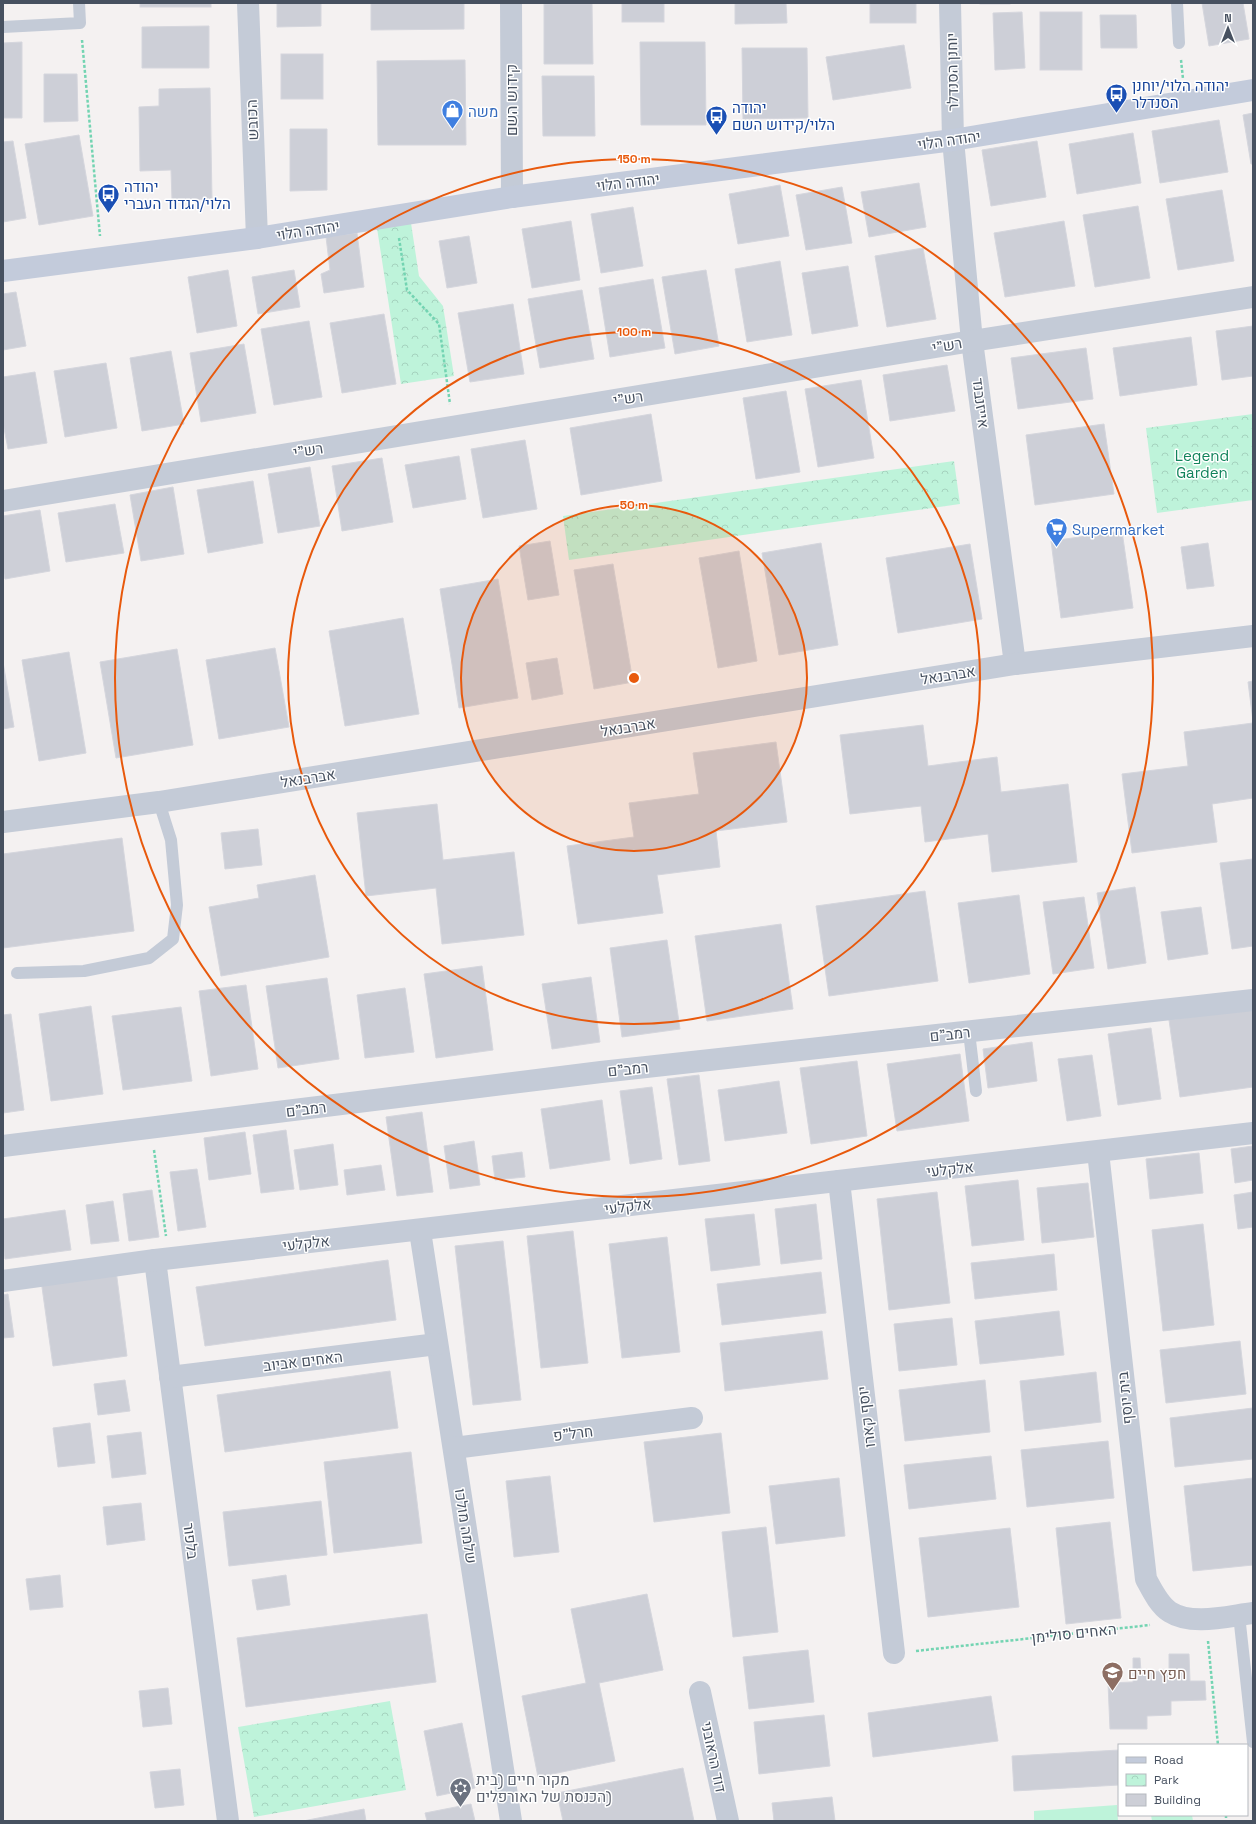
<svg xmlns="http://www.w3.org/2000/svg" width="1256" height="1824" font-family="'Space Grotesk',Heebo,sans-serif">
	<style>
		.park { fill: url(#park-crowns) }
		.garden { fill: #bef3da }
		.building { fill: #cdcfd7; stroke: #d5d6dd }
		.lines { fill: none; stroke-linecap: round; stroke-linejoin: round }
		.path { stroke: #73d4b2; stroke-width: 2.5; stroke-dasharray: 3 2; stroke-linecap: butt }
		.lane { stroke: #c4cbd7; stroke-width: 12 }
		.street { stroke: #c4cbd7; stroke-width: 22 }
		.secondary { stroke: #c3cbdb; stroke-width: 22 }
		.ring { fill: none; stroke: #e8590c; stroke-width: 2 }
		.labels { text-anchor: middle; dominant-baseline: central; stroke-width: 3; stroke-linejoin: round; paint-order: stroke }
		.street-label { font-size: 15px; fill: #475160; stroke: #fff }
		.transit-label { font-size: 15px; fill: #164399; stroke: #fff; text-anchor: start }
		.shop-label { font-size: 15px; fill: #366cbe; stroke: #fff; text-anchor: start }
		.park-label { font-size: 15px; fill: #11835b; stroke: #fff }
		.education-label { font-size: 15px; fill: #785e54; stroke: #fff; text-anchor: start }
		.worship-label { font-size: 15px; fill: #5b616d; stroke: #fff; text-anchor: start }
		.centre { fill: #e8590c; stroke: #fff; stroke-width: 2 }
		.ring-label { font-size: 12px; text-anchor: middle; font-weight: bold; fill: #e8590c; stroke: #fff; stroke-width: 3; stroke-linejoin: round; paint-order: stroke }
	</style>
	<defs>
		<pattern id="park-crowns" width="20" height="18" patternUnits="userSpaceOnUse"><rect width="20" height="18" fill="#bef3da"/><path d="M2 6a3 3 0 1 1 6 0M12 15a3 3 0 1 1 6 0" fill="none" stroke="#a5d2be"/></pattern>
	</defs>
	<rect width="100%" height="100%" fill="#f4f1f1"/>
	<g class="park">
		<polygon points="411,223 419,276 443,306 454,376 401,384 377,228"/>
		<polygon points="1253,414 1253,500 1157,513 1146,428"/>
		<polygon points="954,461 960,504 569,560 563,516"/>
		<polygon points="390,1701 406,1790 254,1817 238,1727"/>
	</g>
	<g class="garden">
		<polygon points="1117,1805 1118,1821 1034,1821 1034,1811"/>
		<polygon points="1151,1815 1192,1815 1193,1821 1152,1821"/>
	</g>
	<g class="building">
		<rect x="140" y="3" width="71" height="4"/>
		<polygon points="277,3 321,3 321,26 277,27"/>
		<polygon points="371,3 464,3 464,29 371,30"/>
		<rect x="622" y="3" width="42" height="19"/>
		<polygon points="735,3 786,3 787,23 735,24"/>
		<rect x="870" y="3" width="46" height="20"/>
		<rect x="980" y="3" width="30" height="1"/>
		<polygon points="1202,3 1243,3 1249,39 1209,46"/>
		<polygon points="544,4 592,4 593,64 544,64"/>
		<polygon points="1022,12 1025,68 995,70 993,13"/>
		<rect x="1040" y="12" width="42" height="58"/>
		<polygon points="1100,15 1136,15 1137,48 1101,48"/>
		<polygon points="209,26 209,68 142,68 142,27"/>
		<polygon points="22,42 22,118 3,118 3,43"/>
		<polygon points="640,42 705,42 706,125 641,125"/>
		<polygon points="904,45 911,88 833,100 826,57"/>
		<polygon points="742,48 807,48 808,118 743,119"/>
		<rect x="281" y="54" width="42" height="45"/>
		<polygon points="465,60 466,145 378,145 377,61"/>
		<polygon points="44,74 77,74 78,121 44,122"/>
		<polygon points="542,76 594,76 595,136 543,136"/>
		<polygon points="210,88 212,199 172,200 171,170 140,171 139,107 159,106 159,89"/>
		<polygon points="1253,113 1253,164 1251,164 1243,115"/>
		<polygon points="1219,120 1228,172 1160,183 1152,131"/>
		<polygon points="290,129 327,129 327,190 290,191"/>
		<polygon points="1133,133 1141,183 1077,194 1069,144"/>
		<polygon points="79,135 93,216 39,225 25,144"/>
		<polygon points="13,141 26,218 3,222 3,142"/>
		<polygon points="1037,141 1046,197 991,206 982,150"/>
		<polygon points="919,183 926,227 869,237 861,192"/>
		<polygon points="780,185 789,236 738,244 729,194"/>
		<polygon points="842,187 852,243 806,250 796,195"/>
		<polygon points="1222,190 1234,261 1178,270 1166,199"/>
		<polygon points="1138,206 1150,278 1095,287 1083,215"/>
		<polygon points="633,207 643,266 601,273 591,214"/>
		<polygon points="571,221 580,280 532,288 522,229"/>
		<polygon points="1064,221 1075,286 1005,297 994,233"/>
		<polygon points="357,233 364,287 324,293 321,274 330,270 326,237"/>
		<polygon points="469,236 477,283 447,288 439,241"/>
		<polygon points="923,248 936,319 887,327 875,256"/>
		<polygon points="780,261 792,335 747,342 735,269"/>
		<polygon points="848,266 858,326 812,334 802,273"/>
		<polygon points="228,270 237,326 197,333 188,277"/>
		<polygon points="294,270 300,307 258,314 252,277"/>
		<polygon points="706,270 719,346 675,354 662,277"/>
		<polygon points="653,279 665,348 610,357 599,288"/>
		<polygon points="582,290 594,359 540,368 528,299"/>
		<polygon points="16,292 26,346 3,350 3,294"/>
		<polygon points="513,304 524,374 470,382 458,313"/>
		<polygon points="384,314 396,384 342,393 330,323"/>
		<polygon points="309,321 322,397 274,405 261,329"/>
		<polygon points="1253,326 1253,376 1222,380 1216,331"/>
		<polygon points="1191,337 1197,385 1120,396 1113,348"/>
		<polygon points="244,344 256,413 201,422 190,353"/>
		<polygon points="1086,348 1093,399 1018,409 1011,358"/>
		<polygon points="171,351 184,424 142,431 130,358"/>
		<polygon points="106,363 117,428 65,437 54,371"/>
		<polygon points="947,365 955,411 890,421 883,375"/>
		<polygon points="35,372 47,443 8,449 3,423 3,377"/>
		<polygon points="861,380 874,458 818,467 805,389"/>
		<polygon points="786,391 800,472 756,479 743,398"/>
		<polygon points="651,414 662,481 581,495 570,428"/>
		<polygon points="1104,424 1114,494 1035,505 1026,435"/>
		<polygon points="525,440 537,509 483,518 471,449"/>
		<polygon points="459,456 466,499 413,508 405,465"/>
		<polygon points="382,458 393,522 342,531 332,466"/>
		<polygon points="310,467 320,526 278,533 268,474"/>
		<polygon points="253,481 263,543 208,553 197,490"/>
		<polygon points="173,487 184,554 141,561 130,495"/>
		<polygon points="115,504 124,553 66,562 58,513"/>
		<polygon points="40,510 50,571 5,579 3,569 3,516"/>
		<polygon points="1122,531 1133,608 1061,618 1051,541"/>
		<polygon points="550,541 559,595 528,600 519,546"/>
		<polygon points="821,543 838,645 779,655 762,553"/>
		<polygon points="1208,543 1214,586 1187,589 1181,547"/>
		<polygon points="970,544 982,619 898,633 886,558"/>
		<polygon points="739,551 757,661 718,668 699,558"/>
		<polygon points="613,564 633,682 594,689 574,570"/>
		<polygon points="498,579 518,698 459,708 440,589"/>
		<polygon points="403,618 419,714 345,726 329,631"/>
		<polygon points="275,648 289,727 219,739 206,660"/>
		<polygon points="177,649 193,745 116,758 100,662"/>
		<polygon points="69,652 86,753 39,761 22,660"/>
		<polygon points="557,658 563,694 532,700 526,663"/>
		<polygon points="3,662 14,727 3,729"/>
		<polygon points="1253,681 1253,721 1248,682"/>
		<polygon points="1253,723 1253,798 1212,804 1217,842 1132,853 1122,774 1188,766 1184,732"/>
		<polygon points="923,725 928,766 997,757 1001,792 1068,784 1077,862 992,872 988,834 925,842 921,806 850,814 840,735"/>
		<polygon points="776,742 787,822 716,831 720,867 657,875 663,913 578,924 567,846 634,837 629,803 699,794 693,753"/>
		<polygon points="437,804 443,860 514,852 524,935 442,944 436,888 366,896 357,813"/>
		<polygon points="258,829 262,865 225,869 221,833"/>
		<polygon points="122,838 134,931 3,948 3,854"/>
		<polygon points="1253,859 1253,946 1232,949 1220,863"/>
		<polygon points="315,875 329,957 221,976 209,907 259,898 257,885"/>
		<polygon points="1135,887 1146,963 1108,969 1097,893"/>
		<polygon points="925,891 938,981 829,996 816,906"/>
		<polygon points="1019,895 1030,974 969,983 958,903"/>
		<polygon points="1084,897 1094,968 1053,974 1043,902"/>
		<polygon points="1201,907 1208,954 1168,960 1161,912"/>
		<polygon points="781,924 793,1009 707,1021 695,936"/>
		<polygon points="667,940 680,1029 622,1037 610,948"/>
		<polygon points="482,966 493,1050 436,1058 424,974"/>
		<polygon points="591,977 600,1042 552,1049 542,984"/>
		<polygon points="327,978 339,1059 278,1068 266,986"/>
		<polygon points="246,985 258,1069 211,1076 199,991"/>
		<polygon points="405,988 414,1052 365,1058 357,995"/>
		<polygon points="91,1006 103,1094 51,1101 39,1014"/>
		<polygon points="181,1007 192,1081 123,1090 112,1016"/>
		<polygon points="1253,1008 1253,1087 1180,1097 1169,1020"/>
		<polygon points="11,1014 24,1110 3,1113 3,1015"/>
		<polygon points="1151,1028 1161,1099 1118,1105 1108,1034"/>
		<polygon points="1032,1042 1037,1081 988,1088 983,1049"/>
		<polygon points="960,1054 969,1121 897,1131 887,1064"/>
		<polygon points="1092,1055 1101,1116 1067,1121 1058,1059"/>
		<polygon points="857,1061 867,1136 811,1144 800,1068"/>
		<polygon points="699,1075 710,1161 679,1165 667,1079"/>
		<polygon points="779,1081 787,1133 725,1141 718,1090"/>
		<polygon points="652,1087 662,1159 630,1164 620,1091"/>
		<polygon points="602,1100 610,1160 550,1169 541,1109"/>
		<polygon points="422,1112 433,1192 397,1196 386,1117"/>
		<polygon points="286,1130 294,1189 261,1193 253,1135"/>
		<polygon points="245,1132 251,1174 209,1180 204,1138"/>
		<polygon points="474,1141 480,1185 450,1189 444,1146"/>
		<polygon points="333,1144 338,1185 300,1190 294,1150"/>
		<polygon points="1253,1146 1253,1180 1235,1183 1231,1149"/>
		<polygon points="522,1152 525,1177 495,1180 492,1156"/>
		<polygon points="1199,1153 1203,1193 1150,1199 1146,1159"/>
		<polygon points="381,1165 385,1190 347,1195 344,1170"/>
		<polygon points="197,1169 206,1227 178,1231 170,1172"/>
		<polygon points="1018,1180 1024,1240 972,1246 965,1186"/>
		<polygon points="1088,1183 1094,1237 1042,1243 1037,1188"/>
		<polygon points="152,1190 159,1237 129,1241 123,1194"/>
		<polygon points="937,1192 950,1303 889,1310 877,1199"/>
		<polygon points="1253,1192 1253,1227 1238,1229 1234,1195"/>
		<polygon points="113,1201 119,1241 91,1244 86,1205"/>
		<polygon points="816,1204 822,1259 781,1264 775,1209"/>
		<polygon points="65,1210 71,1250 5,1259 3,1243 3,1219"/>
		<polygon points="754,1214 760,1265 711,1271 705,1219"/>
		<polygon points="1203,1224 1214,1325 1163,1331 1152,1230"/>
		<polygon points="573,1231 588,1363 541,1368 527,1236"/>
		<polygon points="667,1237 680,1352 622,1358 609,1244"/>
		<polygon points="503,1241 521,1400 473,1405 455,1246"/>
		<polygon points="1054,1254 1057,1290 975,1299 971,1263"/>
		<polygon points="388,1260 396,1320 205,1346 196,1287"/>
		<polygon points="116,1270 127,1356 53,1366 41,1280"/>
		<polygon points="821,1272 826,1313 722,1325 717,1284"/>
		<polygon points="8,1294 14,1337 3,1338 3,1295"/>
		<polygon points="1059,1311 1064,1355 980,1364 975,1321"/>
		<polygon points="952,1318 957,1365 899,1371 894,1324"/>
		<polygon points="822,1331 828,1379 725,1391 720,1343"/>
		<polygon points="1240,1341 1246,1394 1166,1403 1160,1350"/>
		<polygon points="390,1371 398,1428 225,1452 217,1395"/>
		<polygon points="1096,1372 1101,1422 1025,1431 1020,1381"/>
		<polygon points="125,1380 130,1411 98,1415 94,1384"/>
		<polygon points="985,1380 990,1432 905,1441 899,1390"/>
		<polygon points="1253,1408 1253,1459 1175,1467 1170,1418"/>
		<polygon points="90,1423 95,1463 58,1467 53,1428"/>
		<polygon points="141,1432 146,1474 112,1478 107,1436"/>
		<polygon points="721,1433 730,1513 654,1522 644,1442"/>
		<polygon points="1108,1441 1114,1498 1027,1507 1021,1450"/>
		<polygon points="411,1452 422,1543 334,1553 324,1462"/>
		<polygon points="991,1456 996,1499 909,1509 904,1465"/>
		<polygon points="550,1476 559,1552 514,1557 506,1481"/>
		<polygon points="839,1478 845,1536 776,1544 769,1486"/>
		<polygon points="1253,1478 1253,1565 1193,1571 1184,1486"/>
		<polygon points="321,1501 327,1555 229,1566 223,1512"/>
		<polygon points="141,1503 145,1540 107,1545 103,1507"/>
		<polygon points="1110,1522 1121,1618 1066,1624 1056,1528"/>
		<polygon points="766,1527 778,1632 733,1637 722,1532"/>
		<polygon points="1010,1528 1019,1607 928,1617 919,1538"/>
		<polygon points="60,1575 63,1607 30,1610 26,1579"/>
		<polygon points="286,1575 290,1605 257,1610 252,1580"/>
		<polygon points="647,1594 663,1670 599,1683 615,1761 538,1777 522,1696 586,1683 571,1609"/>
		<polygon points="427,1614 436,1682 246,1707 237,1638"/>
		<polygon points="808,1650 814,1702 749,1709 743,1657"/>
		<polygon points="1169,1654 1189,1654 1190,1681 1205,1681 1206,1700 1171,1701 1171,1715 1147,1716 1147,1729 1110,1729 1108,1683 1133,1682 1133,1658 1140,1658 1141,1672 1169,1671"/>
		<polygon points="168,1688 172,1724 143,1727 139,1691"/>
		<polygon points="991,1696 998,1741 873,1757 868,1713"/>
		<polygon points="824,1715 830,1766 759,1774 754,1722"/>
		<polygon points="462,1723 475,1788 437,1796 424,1731"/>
		<polygon points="1119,1750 1119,1785 1014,1791 1012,1756"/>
		<polygon points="683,1768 694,1821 563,1821 557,1793"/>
		<polygon points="180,1769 184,1805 155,1808 150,1772"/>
		<polygon points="832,1797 835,1821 774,1821 772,1803"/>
		<polygon points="471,1804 475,1821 427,1821 425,1813"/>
		<polygon points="364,1809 366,1821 303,1821"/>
	</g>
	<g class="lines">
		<g class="path">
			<polyline points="82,40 100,236"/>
			<polyline points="1181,60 1183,79"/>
			<polyline points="399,238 407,290 439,324 450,404"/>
			<polyline points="154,1150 166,1236"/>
			<polyline points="1208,1641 1218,1745"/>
			<polyline points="916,1651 1150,1625"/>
			<polyline points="1226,1815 1226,1821"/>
		</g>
		<g class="lane">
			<polyline points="1177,3 1179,43"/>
			<polyline points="3,27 80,23 79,3"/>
			<polyline points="17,973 84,971 149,958 173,939 177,905 171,840 159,802"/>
			<polyline points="969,1032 976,1091"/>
			<polyline points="1239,1615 1253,1742"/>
		</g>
		<g class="street">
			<polyline points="248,3 257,238"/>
			<polyline points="511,3 512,197"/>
			<polyline points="950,3 953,140 972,341 1015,664"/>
			<polyline points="3,501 972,341 1253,297"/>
			<polyline points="3,822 159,802 1015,664 1253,636"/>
			<polyline points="3,1146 601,1072 1253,1000"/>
			<path d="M1098,1152L1146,1579C1152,1590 1159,1605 1170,1612C1192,1626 1228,1616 1253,1613"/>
			<polyline points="839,1181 894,1653"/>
			<polyline points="420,1231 511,1821"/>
			<polyline points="155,1260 228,1821"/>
			<polyline points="3,1281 155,1260 1253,1133"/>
			<polyline points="170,1377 437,1344"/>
			<polyline points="454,1448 692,1418"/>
			<polyline points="700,1692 728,1821"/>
		</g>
		<polyline class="secondary" points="3,271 257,238 512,197 953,140 1253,90"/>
	</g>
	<circle cx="634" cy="678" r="173" fill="#e8590c" fill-opacity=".12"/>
	<g class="ring">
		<circle cx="634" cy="678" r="173"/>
		<circle cx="634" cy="678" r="346"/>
		<circle cx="634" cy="678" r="519"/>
	</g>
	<defs>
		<symbol id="bus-pin" viewBox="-11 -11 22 30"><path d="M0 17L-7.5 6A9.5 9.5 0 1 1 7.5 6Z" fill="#1a4fb4" stroke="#fff"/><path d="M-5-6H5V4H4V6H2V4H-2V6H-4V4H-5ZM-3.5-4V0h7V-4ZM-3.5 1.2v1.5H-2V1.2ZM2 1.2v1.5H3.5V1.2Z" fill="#fff"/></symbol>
		<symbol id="shop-pin" viewBox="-11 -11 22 30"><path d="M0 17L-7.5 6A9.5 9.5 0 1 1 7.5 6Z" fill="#3f7fe0" stroke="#fff"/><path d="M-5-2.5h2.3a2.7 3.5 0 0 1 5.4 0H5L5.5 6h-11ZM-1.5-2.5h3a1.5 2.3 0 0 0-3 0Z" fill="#fff"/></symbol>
		<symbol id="supermarket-pin" viewBox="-11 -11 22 30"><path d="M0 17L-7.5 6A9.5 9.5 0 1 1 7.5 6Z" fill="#3f7fe0" stroke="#fff"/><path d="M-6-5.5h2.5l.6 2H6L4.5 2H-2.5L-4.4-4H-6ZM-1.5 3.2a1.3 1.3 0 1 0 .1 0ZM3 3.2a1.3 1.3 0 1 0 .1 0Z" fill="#fff"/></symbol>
		<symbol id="school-pin" viewBox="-11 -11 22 30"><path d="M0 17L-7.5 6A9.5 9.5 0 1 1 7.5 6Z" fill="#8d6e63" stroke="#fff"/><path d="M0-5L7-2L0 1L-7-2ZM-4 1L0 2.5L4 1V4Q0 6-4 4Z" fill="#fff"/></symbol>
		<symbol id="synagogue-pin" viewBox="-11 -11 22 30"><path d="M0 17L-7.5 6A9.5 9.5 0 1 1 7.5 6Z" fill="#6b7280" stroke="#fff"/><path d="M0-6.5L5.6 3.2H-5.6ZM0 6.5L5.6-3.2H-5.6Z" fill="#fff"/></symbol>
	</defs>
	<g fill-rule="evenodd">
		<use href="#bus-pin" x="1104" y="82" width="25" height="34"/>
		<use href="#shop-pin" x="440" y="98" width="25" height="34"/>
		<use href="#bus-pin" x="704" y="104" width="25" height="34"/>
		<use href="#bus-pin" x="96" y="182" width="25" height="34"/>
		<use href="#supermarket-pin" x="1044" y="516" width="25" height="34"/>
		<use href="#school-pin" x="1100" y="1660" width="25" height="34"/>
		<use href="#synagogue-pin" x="448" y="1776" width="25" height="34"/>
	</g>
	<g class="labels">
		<g class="street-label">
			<text transform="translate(952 72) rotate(-91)">יוחנן הסנדלר</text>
			<text transform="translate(511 100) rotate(-90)">קידוש השם</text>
			<text transform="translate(252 120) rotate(-92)">הכובש</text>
			<text transform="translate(949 140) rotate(-8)">יהודה הלוי</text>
			<text transform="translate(628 182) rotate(-7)">יהודה הלוי</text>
			<text transform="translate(308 230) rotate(-9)">יהודה הלוי</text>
			<text transform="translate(947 345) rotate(-10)">רש"י</text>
			<text transform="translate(628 398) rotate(-9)">רש"י</text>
			<text transform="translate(981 403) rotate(83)">אייזנבנד</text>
			<text transform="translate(308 450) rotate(-9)">רש"י</text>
			<text transform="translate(948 675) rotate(-9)">אברבנאל</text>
			<text transform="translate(628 727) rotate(-9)">אברבנאל</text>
			<text transform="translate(308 778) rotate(-9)">אברבנאל</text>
			<text transform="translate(950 1034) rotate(-6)">רמב"ם</text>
			<text transform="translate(628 1069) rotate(-6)">רמב"ם</text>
			<text transform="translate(306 1109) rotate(-7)">רמב"ם</text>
			<text transform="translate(950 1169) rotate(-6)">אלקלעי</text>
			<text transform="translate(628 1206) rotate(-7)">אלקלעי</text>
			<text transform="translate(306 1243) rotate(-6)">אלקלעי</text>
			<text transform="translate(303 1361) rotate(-7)">האחים אביוב</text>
			<text transform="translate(1125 1398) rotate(-96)">בית יוסף</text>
			<text transform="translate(866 1417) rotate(-97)">יוסף קארו</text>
			<text transform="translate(573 1433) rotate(-7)">חרל"פ</text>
			<text transform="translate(466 1526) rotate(81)">שלמה מולכו</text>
			<text transform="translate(191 1541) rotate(83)">בלפור</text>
			<text transform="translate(1074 1633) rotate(-6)">האחים סולימן</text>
			<text transform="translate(714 1757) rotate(78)">דוד הראובני</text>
		</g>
		<g class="transit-label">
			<text x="1132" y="85">יהודה הלוי/יוחנן<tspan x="1132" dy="17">הסנדלר</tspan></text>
			<text x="732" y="107">יהודה<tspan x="732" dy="17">הלוי/קידוש השם</tspan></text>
			<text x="124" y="186">יהודה<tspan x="124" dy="17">הלוי/הגדוד העברי</tspan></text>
		</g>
		<g class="shop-label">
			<text x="468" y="111">משה</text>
			<text x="1072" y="529">Supermarket</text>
		</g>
		<g class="park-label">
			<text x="1202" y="455">Legend<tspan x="1202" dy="17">Garden</tspan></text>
		</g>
		<g class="education-label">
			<text x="1128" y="1673">חפץ חיים</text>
		</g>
		<g class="worship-label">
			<text x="476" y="1779">מקור חיים (בית<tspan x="476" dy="17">הכנסת של האורפלים)</tspan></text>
		</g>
	</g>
	<circle cx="634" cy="678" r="6" class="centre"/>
	<g class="ring-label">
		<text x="634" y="163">150 m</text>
		<text x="634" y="336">100 m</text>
		<text x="634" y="509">50 m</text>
	</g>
	<rect width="1256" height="1824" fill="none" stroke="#475160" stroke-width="8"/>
	<rect x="1118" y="1744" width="130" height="72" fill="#ffffff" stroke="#b5b9bf"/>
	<rect x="1126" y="1757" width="20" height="6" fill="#c3cbdb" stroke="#b5b9bf"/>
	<text x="1154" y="1764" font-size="12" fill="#475160">Road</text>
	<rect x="1126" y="1774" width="20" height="12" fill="url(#park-crowns)" stroke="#b5b9bf"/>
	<text x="1154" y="1784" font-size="12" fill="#475160">Park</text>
	<rect x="1126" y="1794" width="20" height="12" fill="#cdcfd7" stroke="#b5b9bf"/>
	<text x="1154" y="1804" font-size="12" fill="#475160">Building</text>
	<g transform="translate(1228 28)" stroke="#ffffff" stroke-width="3" paint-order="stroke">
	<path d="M0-3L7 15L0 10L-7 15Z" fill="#475160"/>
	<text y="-6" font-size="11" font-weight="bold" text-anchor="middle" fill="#475160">N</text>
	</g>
</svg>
